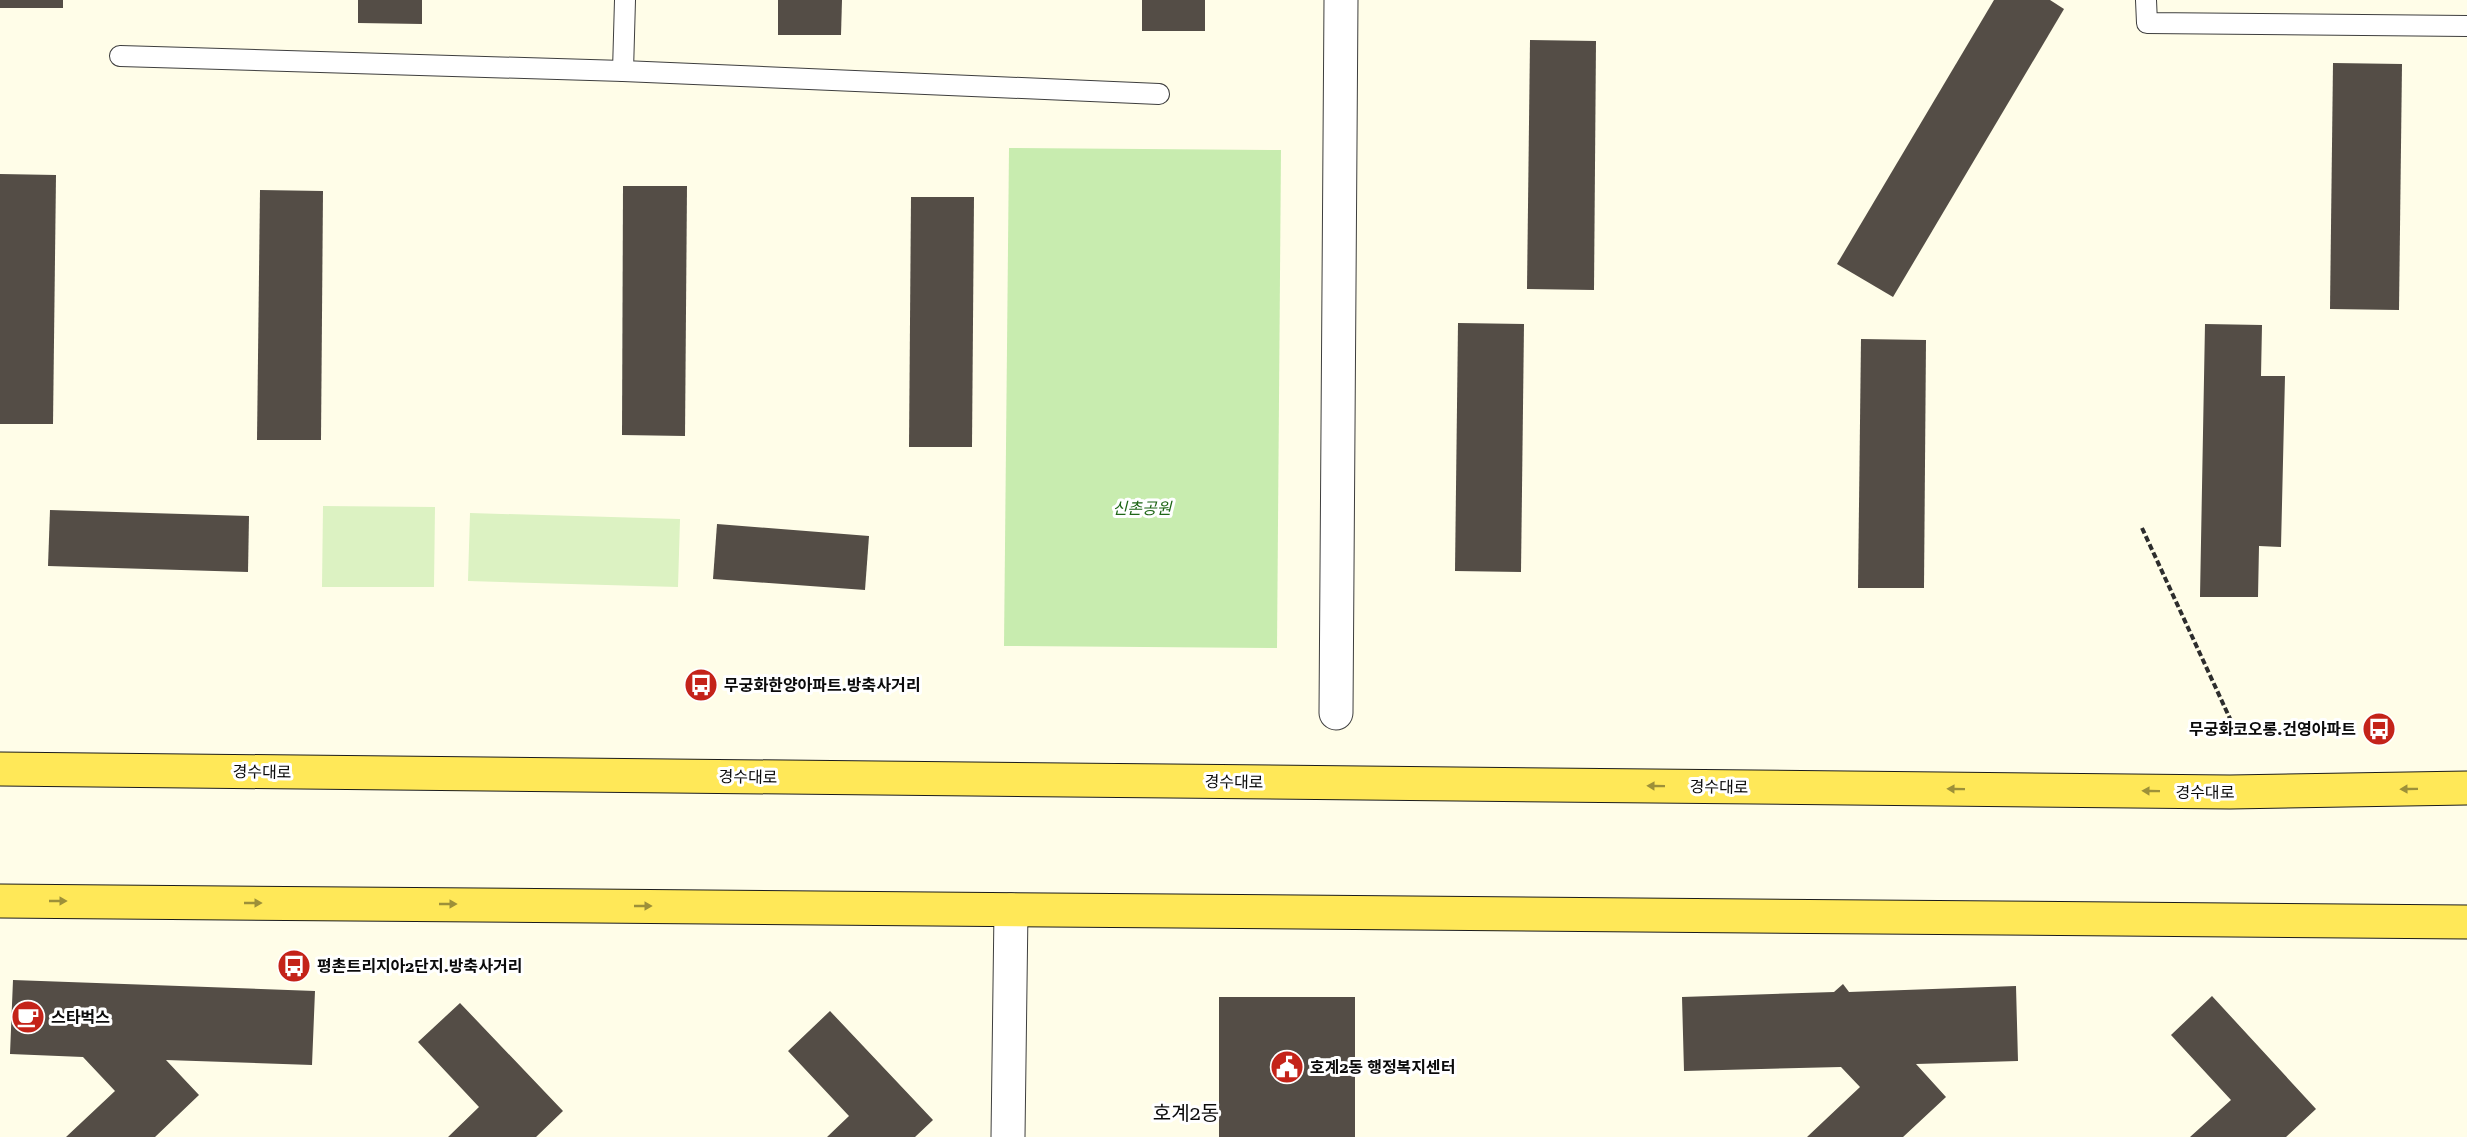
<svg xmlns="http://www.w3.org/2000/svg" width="2467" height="1137" font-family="'Roboto Serif','Noto Sans KR',serif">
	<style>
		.green { fill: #c8ecaf }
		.pitch { fill: #dcf2c2 }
		.building { fill: #544d46 }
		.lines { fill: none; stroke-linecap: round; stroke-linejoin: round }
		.lane-casing { stroke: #3e3e3e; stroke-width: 22 }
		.street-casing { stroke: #3e3e3e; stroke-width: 35 }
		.primary-casing { stroke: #1c1c1c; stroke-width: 35 }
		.path { stroke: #2d2d2d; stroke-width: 4; stroke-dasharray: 6 3; stroke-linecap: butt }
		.lane { stroke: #fff; stroke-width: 20 }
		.street { stroke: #fff; stroke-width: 33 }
		.primary { stroke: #ffe858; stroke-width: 33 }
		.oneway { fill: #9d9039 }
		.labels { text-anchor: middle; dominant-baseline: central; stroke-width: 6; stroke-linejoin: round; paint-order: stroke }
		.park-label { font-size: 16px; font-style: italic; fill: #1f6617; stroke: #fff }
		.poi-label { font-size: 16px; font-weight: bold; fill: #0b0b0b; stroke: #fff; text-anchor: start }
		.street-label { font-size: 16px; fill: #0b0b0b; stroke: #fff }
		.quarter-label { font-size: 20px; fill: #0b0b0b; stroke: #fff }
	</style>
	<rect width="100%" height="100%" fill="#fffde8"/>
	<polygon class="green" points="1009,148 1281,150 1277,648 1004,646"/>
	<g class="pitch">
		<polygon points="323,506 435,507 434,587 322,587"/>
		<polygon points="470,513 680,519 678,587 468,581"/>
	</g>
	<g class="building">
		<rect x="0" y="0" width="63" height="8"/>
		<polygon points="358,0 422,0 422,24 358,23"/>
		<polygon points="778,0 842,0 841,35 778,35"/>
		<rect x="1142" y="0" width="63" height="31"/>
		<polygon points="1994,0 2050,0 2064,9 1893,297 1837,264"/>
		<polygon points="1530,40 1596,41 1594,290 1527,289"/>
		<polygon points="2333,63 2402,64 2399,310 2330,309"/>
		<polygon points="0,174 56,175 53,424 0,424"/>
		<polygon points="623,186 687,186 685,436 622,435"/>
		<polygon points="260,190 323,191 321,440 257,440"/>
		<polygon points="911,197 974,197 972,447 909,447"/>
		<polygon points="1458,323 1524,324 1521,572 1455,571"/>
		<polygon points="2205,324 2262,325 2261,376 2285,376 2281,547 2259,546 2258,597 2200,597"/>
		<polygon points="1861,339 1926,340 1924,588 1858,588"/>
		<polygon points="50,510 249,516 248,572 48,566"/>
		<polygon points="717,524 869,536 865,590 713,579"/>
		<polygon points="13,980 315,991 312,1065 166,1060 199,1095 155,1137 66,1137 115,1091 83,1057 10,1054"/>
		<polygon points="1843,984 1849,992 2016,986 2018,1061 1916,1064 1946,1097 1903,1137 1807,1137 1860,1087 1841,1067 1684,1071 1682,997 1834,992"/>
		<polygon points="2212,996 2316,1109 2286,1137 2190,1137 2231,1100 2171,1035"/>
		<rect x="1219" y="997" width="136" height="140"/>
		<polygon points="460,1003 563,1111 536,1137 448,1137 479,1107 418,1042"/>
		<polygon points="830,1011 933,1120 915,1137 827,1137 849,1116 788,1051"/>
	</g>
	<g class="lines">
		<defs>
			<g id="lane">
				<polyline points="625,0 623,71 1159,94"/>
				<polyline points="2146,0 2147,23 2467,26"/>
				<polyline points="120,56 623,71"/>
			</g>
			<g id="street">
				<polyline points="1336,713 1341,0"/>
				<polyline points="1008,1137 1011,910"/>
			</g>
			<g id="primary">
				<polyline points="0,769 2230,792 2467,788"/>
				<polyline points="0,901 2467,922"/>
			</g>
		</defs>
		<use href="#lane" class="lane-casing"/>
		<use href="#street" class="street-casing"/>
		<use href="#primary" class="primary-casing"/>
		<polyline class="path" points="2142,528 2232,723"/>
		<use href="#lane" class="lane"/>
		<use href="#street" class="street"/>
		<use href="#primary" class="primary"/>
	</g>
	<defs><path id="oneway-solid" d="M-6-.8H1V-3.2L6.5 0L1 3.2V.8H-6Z" transform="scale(1.5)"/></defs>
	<g class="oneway">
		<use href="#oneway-solid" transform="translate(1656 786) rotate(-179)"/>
		<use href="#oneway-solid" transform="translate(1956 789) rotate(-179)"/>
		<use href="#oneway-solid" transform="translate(2409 789) rotate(179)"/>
		<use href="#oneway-solid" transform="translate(2151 791) rotate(-179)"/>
		<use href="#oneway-solid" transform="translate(58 901)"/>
		<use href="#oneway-solid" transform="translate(253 903)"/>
		<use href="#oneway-solid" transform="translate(448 904)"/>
		<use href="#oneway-solid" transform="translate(643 906)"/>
	</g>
	<defs>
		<symbol id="bus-disc" viewBox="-11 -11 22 22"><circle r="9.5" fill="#c42319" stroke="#fff"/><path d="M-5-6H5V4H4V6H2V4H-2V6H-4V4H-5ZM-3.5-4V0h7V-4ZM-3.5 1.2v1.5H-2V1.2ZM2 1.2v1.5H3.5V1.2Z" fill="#fff"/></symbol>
		<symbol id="cafe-disc" viewBox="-11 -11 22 22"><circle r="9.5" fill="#c42319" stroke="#fff"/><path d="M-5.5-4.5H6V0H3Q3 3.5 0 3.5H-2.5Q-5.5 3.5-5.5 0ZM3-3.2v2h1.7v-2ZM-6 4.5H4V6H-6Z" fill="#fff"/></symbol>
		<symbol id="civic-disc" viewBox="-11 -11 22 22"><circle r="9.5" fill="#c42319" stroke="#fff"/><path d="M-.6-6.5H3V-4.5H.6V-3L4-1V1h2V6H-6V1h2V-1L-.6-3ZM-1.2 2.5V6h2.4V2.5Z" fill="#fff"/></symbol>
	</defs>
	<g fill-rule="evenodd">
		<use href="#bus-disc" x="682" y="666" width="38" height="38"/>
		<use href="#bus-disc" x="2360" y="710" width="38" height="38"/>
		<use href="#bus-disc" x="275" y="947" width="38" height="38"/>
		<use href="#cafe-disc" x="9" y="998" width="38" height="38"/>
		<use href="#civic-disc" x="1268" y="1048" width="38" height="38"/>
	</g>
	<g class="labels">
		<g class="park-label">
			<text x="1142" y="508">신촌공원</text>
		</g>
		<g class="poi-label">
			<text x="724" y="685">무궁화한양아파트.방축사거리</text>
			<text x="2356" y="729" text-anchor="end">무궁화코오롱.건영아파트</text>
			<text x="317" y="966">평촌트리지아2단지.방축사거리</text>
			<text x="51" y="1017">스타벅스</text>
			<text x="1310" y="1067">호계2동 행정복지센터</text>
		</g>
		<g class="street-label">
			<text transform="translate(262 772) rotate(1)">경수대로</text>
			<text transform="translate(748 777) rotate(1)">경수대로</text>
			<text transform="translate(1234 782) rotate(1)">경수대로</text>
			<text transform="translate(1719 787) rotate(1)">경수대로</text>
			<text x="2205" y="792">경수대로</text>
		</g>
		<g class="quarter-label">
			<text x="1186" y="1113">호계2동</text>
		</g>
	</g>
</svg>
